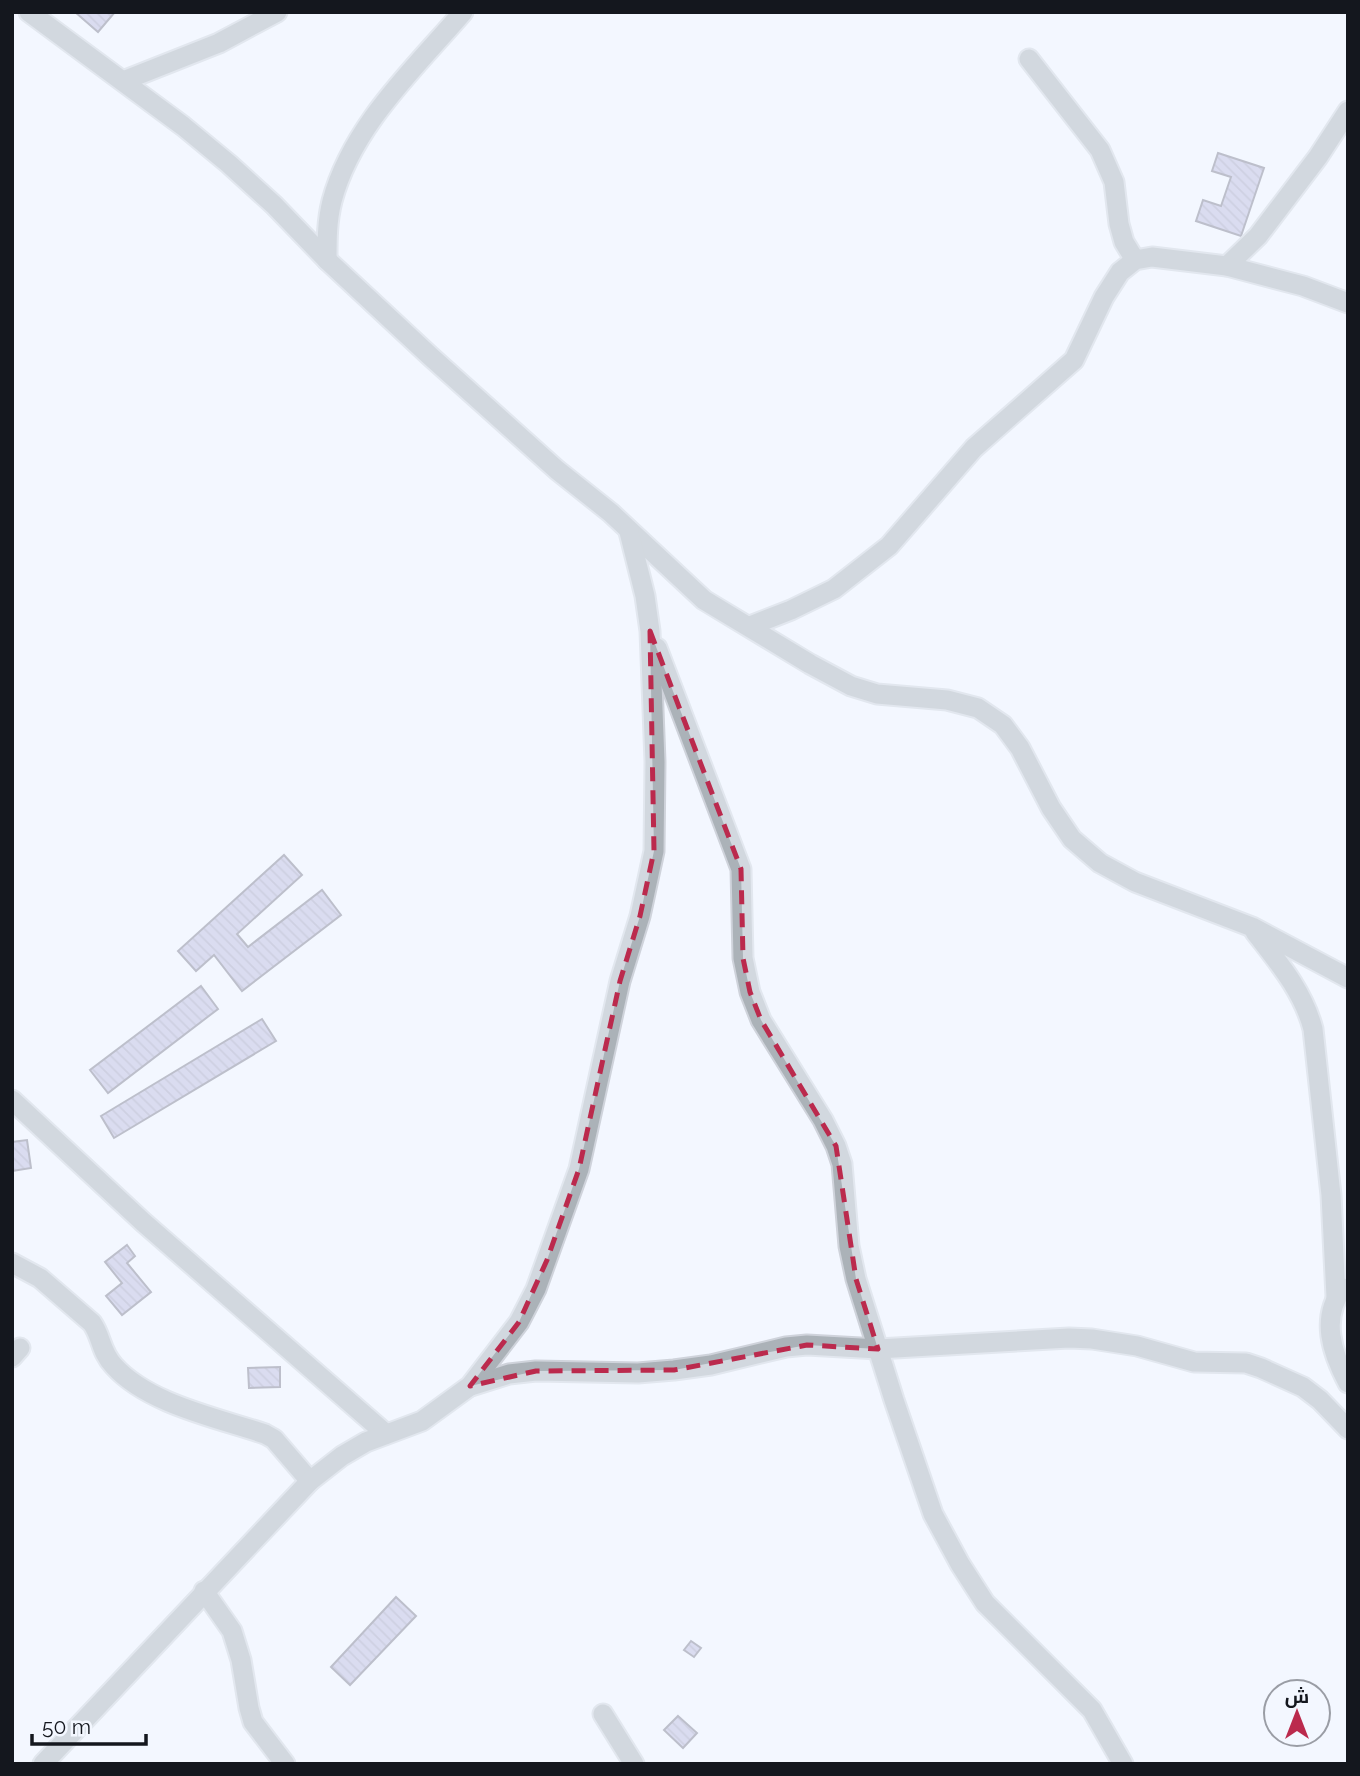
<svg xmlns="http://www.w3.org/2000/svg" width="1360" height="1776" font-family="Raleway,Cairo,sans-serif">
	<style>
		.building { fill: url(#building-back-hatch); stroke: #7c7b8d; stroke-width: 2 }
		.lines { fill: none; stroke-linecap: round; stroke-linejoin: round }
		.minor-casing { stroke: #cfd3db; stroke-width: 23 }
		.minor { stroke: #abb2b8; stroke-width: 19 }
		.marked { fill: none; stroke: #bb2a4d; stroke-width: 5; stroke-dasharray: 14 9; stroke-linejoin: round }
	</style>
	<defs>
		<pattern id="building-back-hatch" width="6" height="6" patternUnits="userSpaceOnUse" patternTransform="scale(1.75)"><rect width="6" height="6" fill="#bdbbde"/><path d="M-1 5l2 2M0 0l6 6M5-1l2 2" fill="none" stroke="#a2a0be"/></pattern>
	</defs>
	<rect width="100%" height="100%" fill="#f3f7ff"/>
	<g class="building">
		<polygon points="75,12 115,12 98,32"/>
		<polygon points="1218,153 1264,168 1241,236 1196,221 1203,200 1221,206 1231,177 1212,171"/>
		<polygon points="284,855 302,875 237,934 248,947 322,890 341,915 242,991 214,955 196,971 178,951"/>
		<polygon points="201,986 218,1009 108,1093 90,1070"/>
		<polygon points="262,1019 276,1041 114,1138 101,1116"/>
		<polygon points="27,1140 31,1168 12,1171 12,1142"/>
		<polygon points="127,1245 135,1256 127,1263 151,1292 122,1315 106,1296 122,1283 105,1262"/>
		<polygon points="280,1367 280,1387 249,1388 248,1368"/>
		<polygon points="396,1597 416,1616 350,1685 331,1667"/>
		<polygon points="691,1641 701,1648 694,1657 684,1650"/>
		<polygon points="678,1716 697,1733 683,1748 664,1730"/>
	</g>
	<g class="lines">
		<defs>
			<g id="minor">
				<polyline points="29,12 183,126 229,164 274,205 327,260 430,356 557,470 611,513 704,600 810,664 851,686 877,694 947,700 978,708 1003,725 1020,748 1051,808 1072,839 1100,863 1135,882 1252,927 1348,978"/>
				<polyline points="1029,59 1100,150 1114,182 1119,224 1124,242 1135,260"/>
				<polyline points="123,81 219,43 277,12"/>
				<path d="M327,260C327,240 327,221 332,201C352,126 414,69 463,12"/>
				<polyline points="1227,266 1258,236 1318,157 1348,111"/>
				<polyline points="750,626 791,610 834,589 889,546 974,448 1074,360 1104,297 1120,272 1135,260 1152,257 1227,266 1303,286 1348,303"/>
				<polyline points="657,648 741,869 743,958 750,992 761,1020 823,1120 836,1146 842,1164 849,1246 856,1279 894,1400 933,1514 960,1564 985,1603 1092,1710 1123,1764"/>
				<path d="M1255,932C1278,962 1303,991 1313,1029L1331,1195L1336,1297"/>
				<polyline points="12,1100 143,1222 386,1434"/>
				<path d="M12,1263L40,1278L92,1323C102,1337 100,1351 114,1366C148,1404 218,1418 265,1434L274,1439L310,1481"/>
				<path d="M1343,1288C1320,1318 1332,1353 1348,1383"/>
				<polyline points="12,1357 20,1348"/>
				<polyline points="471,1386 509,1374 536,1371 638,1373 674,1370 711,1365 786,1347 807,1345 878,1349 1069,1338 1092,1339 1137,1346 1194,1362 1246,1363 1261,1368 1303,1387 1320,1400 1348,1429"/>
				<polyline points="204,1591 232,1631 241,1660 249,1708 253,1722 285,1764"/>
				<polyline points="603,1714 634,1764"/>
				<polyline points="43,1764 310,1481 342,1456 366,1442 422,1421 470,1386 519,1322 536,1289 579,1169 620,981 640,916 654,851 655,762 650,631 645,596 629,532"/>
			</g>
		</defs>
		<use href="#minor" class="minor-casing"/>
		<use href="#minor" class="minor"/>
	</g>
	<path d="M0 0H1360V1776H0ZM650,631L741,869L743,958L750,992L761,1020L836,1146L856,1279L878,1349L807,1345L674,1370L536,1371L470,1386L519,1322L547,1260L579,1169L620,981L640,916L654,851Z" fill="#f3f7ff" fill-opacity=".55" fill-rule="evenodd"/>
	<path class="marked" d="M650,631L741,869L743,958L750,992L761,1020L836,1146L856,1279L878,1349L807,1345L674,1370L536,1371L470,1386L519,1322L547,1260L579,1169L620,981L640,916L654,851Z"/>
	<rect width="1360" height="1776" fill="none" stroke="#14171e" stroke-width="28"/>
	<g transform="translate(1297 1713)"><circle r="33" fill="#f3f7ff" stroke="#9a9da5" stroke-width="2"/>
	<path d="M0-5L12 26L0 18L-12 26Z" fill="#bb2a4d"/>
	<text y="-10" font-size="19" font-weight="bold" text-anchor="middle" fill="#14171e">ش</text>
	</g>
	<path d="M32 1734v10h114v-10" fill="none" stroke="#14171e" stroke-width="3.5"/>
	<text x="42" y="1734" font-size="21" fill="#14171e" stroke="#f3f7ff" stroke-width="5" paint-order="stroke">50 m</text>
</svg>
